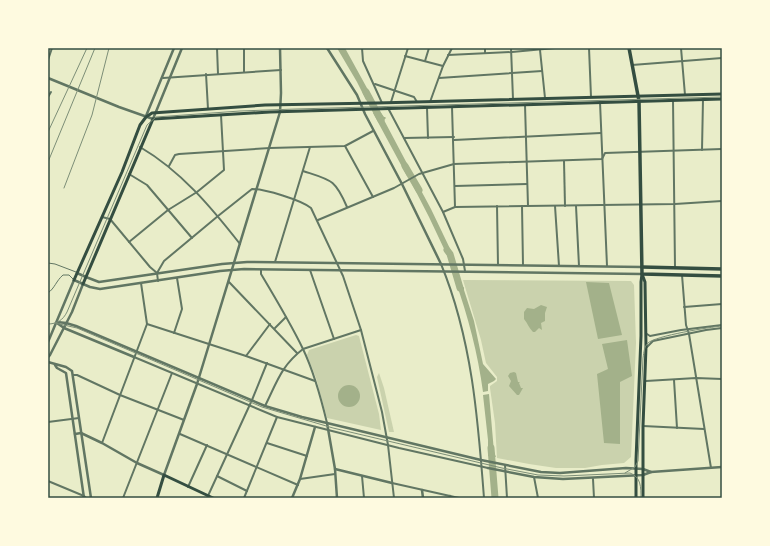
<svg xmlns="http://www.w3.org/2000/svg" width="770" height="546" font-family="'Roboto Condensed',sans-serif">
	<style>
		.green { fill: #cad2ad }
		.water { fill: #a3b18a }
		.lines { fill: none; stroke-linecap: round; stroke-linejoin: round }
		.river { stroke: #a3b18a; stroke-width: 7 }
		.service { stroke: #617663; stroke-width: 1 }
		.minor { stroke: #617663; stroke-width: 2 }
		.tertiary { stroke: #617663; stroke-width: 2.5 }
		.secondary { stroke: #344e41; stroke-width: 3 }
		.primary { stroke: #344e41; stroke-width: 3 }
		.trunk { stroke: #344e41; stroke-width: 3.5 }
		.tram { stroke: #7c8e77; stroke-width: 1 }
		.rail { stroke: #7c8e77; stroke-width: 1 }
		.neatline { fill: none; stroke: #344e41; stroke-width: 1.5 }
	</style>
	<rect width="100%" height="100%" fill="#e9edc9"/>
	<g class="green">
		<polygon points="463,280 631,281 634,285 636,343 631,457 624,463 602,465 585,468 556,468 529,464 497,458 495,423 490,388 490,386 497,381 497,377 486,363 481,340"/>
		<polygon points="356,335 359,336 360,340 379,414 381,430 327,418 316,378 307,355 309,350"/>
		<polygon points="379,373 384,388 394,432 389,432 377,377"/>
	</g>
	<g class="water">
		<polygon points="337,48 345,48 373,99 366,100 357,82"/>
		<polygon points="373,113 381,113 384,117 385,117 386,118 384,120 412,173 407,176"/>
		<polygon points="416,181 431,209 454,257 448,257 446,253 429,217 412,184"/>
		<path d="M455,280H460L462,288L464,287V290L474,321L483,364L496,379L494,381L488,384V391L483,392C478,354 468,316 455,280Z"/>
		<polygon points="586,282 609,283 622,335 598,339"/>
		<path d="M541,305L547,307L545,313V321L541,323L542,330L539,328L535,332H533C529,328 528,324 524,319V312L527,308L534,309Z"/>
		<polygon points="627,340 632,376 620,382 620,444 604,443 597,374 608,369 602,344"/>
		<polygon points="514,372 516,373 518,382 520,382 519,383 521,388 523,388 519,395 517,395 509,386 511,381 508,376 510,373"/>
		<circle cx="349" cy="396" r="11"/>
		<polygon points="489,394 494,452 496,457 488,456 488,440 483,395"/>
	</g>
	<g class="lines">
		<g class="river">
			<polyline points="366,92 381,120"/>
			<polyline points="405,166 419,190"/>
			<polyline points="447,250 450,254 460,288"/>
			<polyline points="491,448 495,498"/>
		</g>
		<g class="service">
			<polyline points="48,263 55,264 76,272"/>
			<path d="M48,293C55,288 56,281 63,275H69L73,279"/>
		</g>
		<g class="minor">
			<polyline points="216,48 223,48"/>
			<polyline points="217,48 218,74"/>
			<polyline points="244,48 244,72"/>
			<polyline points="362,48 363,61 382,103"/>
			<polyline points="485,48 485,53"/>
			<polyline points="511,48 513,99"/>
			<polyline points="589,48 591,97"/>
			<polyline points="681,48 685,95"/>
			<polyline points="540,50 545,98"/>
			<polyline points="448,55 512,52 555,48"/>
			<polyline points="405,56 443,66"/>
			<polyline points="48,60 52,48"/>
			<polyline points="425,61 429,48"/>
			<polyline points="632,65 722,58"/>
			<polyline points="206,74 208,109"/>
			<polyline points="163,78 281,70"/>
			<polyline points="439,78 542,71"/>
			<polyline points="375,84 414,97 417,102"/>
			<polyline points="48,97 51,92"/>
			<polyline points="673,100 675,267"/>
			<polyline points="391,102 408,48"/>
			<polyline points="430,102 443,66 452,48"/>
			<polyline points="600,102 607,266"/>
			<polyline points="525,105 528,206"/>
			<polyline points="452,107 455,207"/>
			<polyline points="388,108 443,212 463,259 465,271"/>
			<polyline points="427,108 428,138"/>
			<polyline points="404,138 454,137"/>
			<polyline points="454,140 601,133"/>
			<polyline points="345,146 373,197"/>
			<path d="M140,147C181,171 211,207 240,244"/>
			<polyline points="702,150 703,99"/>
			<polyline points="564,161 565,206"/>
			<polyline points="169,166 175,155 179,154 270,148 345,146 373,131"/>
			<path d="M303,171C331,180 335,179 347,207"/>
			<polyline points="129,174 147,185 192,238"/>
			<polyline points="455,186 527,184"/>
			<polyline points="497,206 498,265"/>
			<polyline points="522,206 523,265"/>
			<polyline points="555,206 559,266"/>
			<polyline points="576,206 579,266"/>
			<polyline points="443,212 455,207 675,204 722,201"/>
			<polyline points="102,217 110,219 150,267 157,273"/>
			<polyline points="318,220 394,188 419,174 454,164 602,159 605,153 722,149"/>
			<polyline points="129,242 168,210 197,192 224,170 221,115"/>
			<polyline points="275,262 310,147"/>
			<path d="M441,264C472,339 478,419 484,498"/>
			<path d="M261,270V274C276,299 291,324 303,349C314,372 321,398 327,423"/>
			<polyline points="310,270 334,339"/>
			<polyline points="682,275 686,325 689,334 711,468"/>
			<path d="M158,281L157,273L164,261L218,216L252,189C265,189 301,200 311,208L343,276L361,330L382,412L388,445L394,498"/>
			<polyline points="229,282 297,353"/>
			<polyline points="684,307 722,304"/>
			<polyline points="147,324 246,356 315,381"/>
			<polyline points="275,328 286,317"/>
			<polyline points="174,333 182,309 177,278"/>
			<polyline points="647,334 650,336 681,330 722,325"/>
			<polyline points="647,347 653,341 706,330 722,328"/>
			<polyline points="246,356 270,324"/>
			<polyline points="134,357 277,417 399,448 488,468"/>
			<polyline points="73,375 77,375 120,395 184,420"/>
			<polyline points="674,380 677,428"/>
			<polyline points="646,381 696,378 722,379"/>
			<path d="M265,406C277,382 281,366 303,349L361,330"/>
			<polyline points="48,422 79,418"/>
			<polyline points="643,426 704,429"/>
			<polyline points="180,434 298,485"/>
			<polyline points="102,443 147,324 141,283"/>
			<polyline points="267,443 307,456"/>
			<polyline points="505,465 507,498"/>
			<polyline points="217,476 247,491"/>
			<polyline points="362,476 364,498"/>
			<polyline points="534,477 538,498"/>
			<polyline points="300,479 335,474"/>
			<polyline points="593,479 594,498"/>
			<polyline points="48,481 84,496 86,498"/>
			<polyline points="392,483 459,498"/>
			<polyline points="188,487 207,445"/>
			<polyline points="123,498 172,373"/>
			<polyline points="207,498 252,400 267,363"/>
			<polyline points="244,498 277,417"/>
		</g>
		<g class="tertiary">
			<polyline points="327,48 357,95 365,114 402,184 441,264"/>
			<polyline points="48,78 119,107 153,119 182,48"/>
			<polyline points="146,116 174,48"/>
			<polyline points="77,273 86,277 99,282 222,264 247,262 642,267"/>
			<polyline points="57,322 66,323 76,326 265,406 302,417 481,460 541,472 560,473 626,468 643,469 651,472"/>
			<polyline points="57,323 64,328 134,357"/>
			<polyline points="48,342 74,280 90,287 100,289 220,271 244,269 642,274"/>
			<polyline points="48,357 50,355 72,312 83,284"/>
			<polyline points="48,362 66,367 72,371 91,498"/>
			<polyline points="55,365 57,368 66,373 67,380 84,498"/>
			<polyline points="327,423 335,469 337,498"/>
			<polyline points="75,434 81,433 102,443 137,463 164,475 197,384 280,112 281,93 280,48"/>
			<polyline points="488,468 534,477 563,479 643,475 651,472 722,467"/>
			<polyline points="335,469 392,483"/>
			<polyline points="422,490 423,498"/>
			<polyline points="450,496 450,498"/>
			<polyline points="292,498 300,479 315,427"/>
		</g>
		<polyline class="secondary" points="157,498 164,475 213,498"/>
		<g class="primary">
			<polyline points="642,274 645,282 646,347 643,426 643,498"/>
			<polyline points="74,280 122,172 140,125 146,117 152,113 265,105 377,103 722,94"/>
			<polyline points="83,284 153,119 270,112 722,99"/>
			<polyline points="636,498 636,460 641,336 641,282 642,274"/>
		</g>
		<g class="trunk">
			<polyline points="629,48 639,101 642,274 722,276"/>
			<polyline points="642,267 722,269"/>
		</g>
		<g class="tram">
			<path d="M55,323L77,328L262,407L333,428L502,468L538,475L564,476L630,473C641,477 641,487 641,498"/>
			<path d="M48,324C57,324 63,320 67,312L147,125L156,117L240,111L296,109L722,97"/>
			<path d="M625,473L635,467L638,461L643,358C644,352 644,347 648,343C655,336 710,327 722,326"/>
		</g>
		<g class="rail">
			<polyline points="48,132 87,48"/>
			<polyline points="48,162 95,48"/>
			<polyline points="64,188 92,115 109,48"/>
		</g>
	</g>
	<rect width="770" height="546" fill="none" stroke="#fefae0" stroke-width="98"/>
	<rect x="49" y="49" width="672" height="448" class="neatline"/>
</svg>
